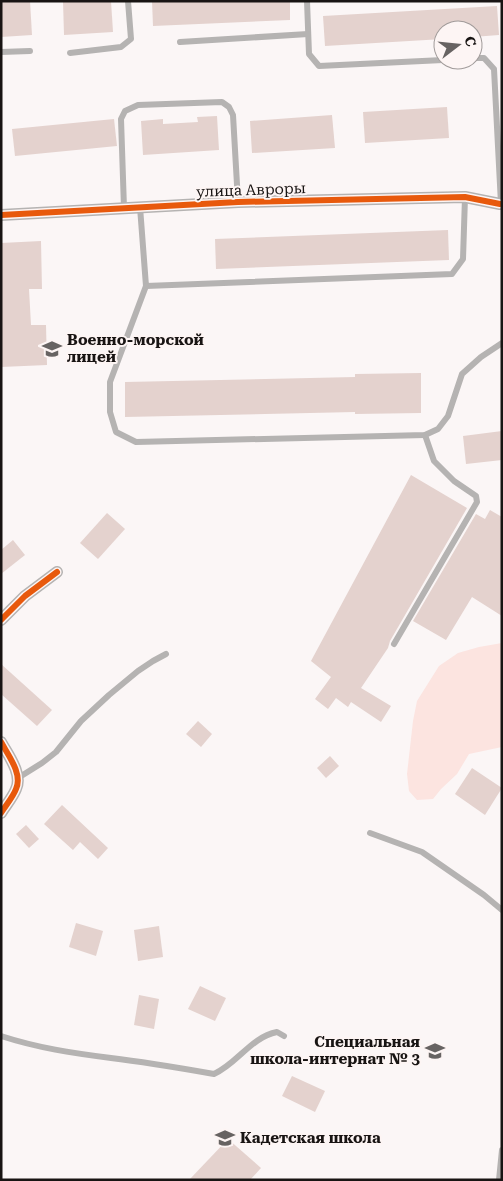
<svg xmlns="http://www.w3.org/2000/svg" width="503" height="1181" font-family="'Roboto Serif',serif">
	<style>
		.green { fill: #fce4e0 }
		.building { fill: #e4d2ce }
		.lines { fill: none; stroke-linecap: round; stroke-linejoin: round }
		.service { stroke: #b5b3b2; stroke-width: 6 }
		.minor { stroke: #b5b3b2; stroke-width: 12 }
		.cycleway-casing { stroke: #fdf5f4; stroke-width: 9 }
		.cycleway { stroke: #e8590c; stroke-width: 6 }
		.labels { text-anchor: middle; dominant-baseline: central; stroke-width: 4; stroke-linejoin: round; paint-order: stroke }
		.street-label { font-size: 15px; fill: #181413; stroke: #fdf5f4 }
		.poi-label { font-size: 15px; font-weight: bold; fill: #181413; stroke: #fdf5f4; text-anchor: start }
	</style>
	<rect width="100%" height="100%" fill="#fbf6f6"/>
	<polygon class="green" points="502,643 502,747 469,754 457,774 441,789 433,799 417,800 409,791 407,774 413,721 417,701 439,666 458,653 479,647"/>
	<g class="building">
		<polygon points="1,1 30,1 32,35 1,37"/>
		<polygon points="63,1 111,1 113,32 64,35"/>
		<polygon points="152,1 290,1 290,20 153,26"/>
		<polygon points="497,6 499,35 473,37 473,30 443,30 443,39 325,46 323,16"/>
		<polygon points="447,107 449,138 365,143 363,112"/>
		<polygon points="332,115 335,148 252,153 250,121"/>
		<polygon points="217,116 219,150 143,155 141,121 163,119 163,124 198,122 197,117"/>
		<polygon points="114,119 117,146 15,156 12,129"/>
		<polygon points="448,230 449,260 216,269 215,239"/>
		<polygon points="41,241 42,289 29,289 31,325 46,325 47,365 1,367 1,243"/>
		<polygon points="421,373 421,413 355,414 355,412 125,417 125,382 355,377 355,374"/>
		<polygon points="502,431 502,460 466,464 463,436"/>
		<polygon points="411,475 467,508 390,641 388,648 361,688 391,706 381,722 351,702 348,707 336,698 328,709 315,699 331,677 311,661"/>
		<polygon points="490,510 502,517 502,616 472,597 446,640 413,621 476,514 485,519"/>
		<polygon points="107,513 125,529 98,559 80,543"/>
		<polygon points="13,540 25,555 1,574 1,550"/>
		<polygon points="1,664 52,710 37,726 1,694"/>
		<polygon points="198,721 212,734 201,747 186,734"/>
		<polygon points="330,756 339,766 326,778 317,768"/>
		<polygon points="472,768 502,788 485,815 455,794"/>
		<polygon points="62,805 108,848 98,859 80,842 73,850 44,824"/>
		<polygon points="26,825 39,839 29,848 16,834"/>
		<polygon points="76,923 103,931 96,956 69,947"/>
		<polygon points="159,926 163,957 138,961 134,930"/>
		<polygon points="200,986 226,998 215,1021 188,1009"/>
		<polygon points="139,995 159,999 154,1029 134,1025"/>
		<polygon points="292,1076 325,1091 315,1112 282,1096"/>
		<polygon points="228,1139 261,1168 250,1180 189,1180"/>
	</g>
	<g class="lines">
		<g class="service">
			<polyline points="307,1 309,54 319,66 443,60"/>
			<polyline points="180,42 308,34"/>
			<polyline points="1,52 30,51"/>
			<polyline points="70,53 121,47 131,39 128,1"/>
			<polyline points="473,58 484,58 494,69 501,204"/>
			<polyline points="140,207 146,286 452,274 463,259 465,197"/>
			<polyline points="124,208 121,119 125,111 138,105 222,102 229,107 233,115 238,202"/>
			<polyline points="146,286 110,382 110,412 116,432 136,442 425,435 438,429 448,416 462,374 481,357 502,343"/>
			<polyline points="394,644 477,502 476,496 454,481 434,461 425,435"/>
			<polyline points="18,778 42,763 56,752 81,721 109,695 138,671 153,661 166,654"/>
			<polyline points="370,833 422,852 484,895 502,910"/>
			<path d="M1,1036C38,1048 72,1053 111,1058C145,1062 180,1068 214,1074C237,1064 251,1037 277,1032L284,1036"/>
			<polyline points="499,1180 502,1150"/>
		</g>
		<g class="minor">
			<polyline points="1,215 238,202 465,197 500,204"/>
			<polyline points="1,620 25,596 57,572"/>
			<path d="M1,742C8,755 23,774 16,789C13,797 6,805 1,813"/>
		</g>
		<defs>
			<g id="cycleway">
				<polyline points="1,215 238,202 465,197 500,204"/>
				<polyline points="1,620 25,596 57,572"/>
				<path d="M1,742C8,755 23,774 16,789C13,797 6,805 1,813"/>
			</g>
		</defs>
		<use href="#cycleway" class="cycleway-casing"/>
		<use href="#cycleway" class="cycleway"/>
	</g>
	<defs>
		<symbol id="school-bare" viewBox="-9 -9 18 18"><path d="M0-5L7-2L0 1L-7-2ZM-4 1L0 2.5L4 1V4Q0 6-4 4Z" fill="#676362" stroke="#fdf5f4" stroke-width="2.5" paint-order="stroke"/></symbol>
	</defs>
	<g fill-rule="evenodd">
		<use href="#school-bare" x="38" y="335" width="28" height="28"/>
		<use href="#school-bare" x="421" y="1037" width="28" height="28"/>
		<use href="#school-bare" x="211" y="1124" width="28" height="28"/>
	</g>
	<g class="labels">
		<g class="street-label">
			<text transform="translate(251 190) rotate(-2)">улица Авроры</text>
		</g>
		<g class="poi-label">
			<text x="67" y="340">Военно-морской<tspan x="67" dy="17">лицей</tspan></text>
			<text x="420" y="1042" text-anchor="end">Специальная<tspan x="420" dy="17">школа-интернат № 3</tspan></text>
			<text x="240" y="1138">Кадетская школа</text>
		</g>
	</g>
	<rect width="503" height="1181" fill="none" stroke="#181413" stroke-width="5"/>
	<g transform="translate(458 45) rotate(74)"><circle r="24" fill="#fdf5f4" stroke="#a19b9a"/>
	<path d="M0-4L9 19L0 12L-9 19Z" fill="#676362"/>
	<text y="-8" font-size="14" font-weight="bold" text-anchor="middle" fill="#181413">С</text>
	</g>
</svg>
